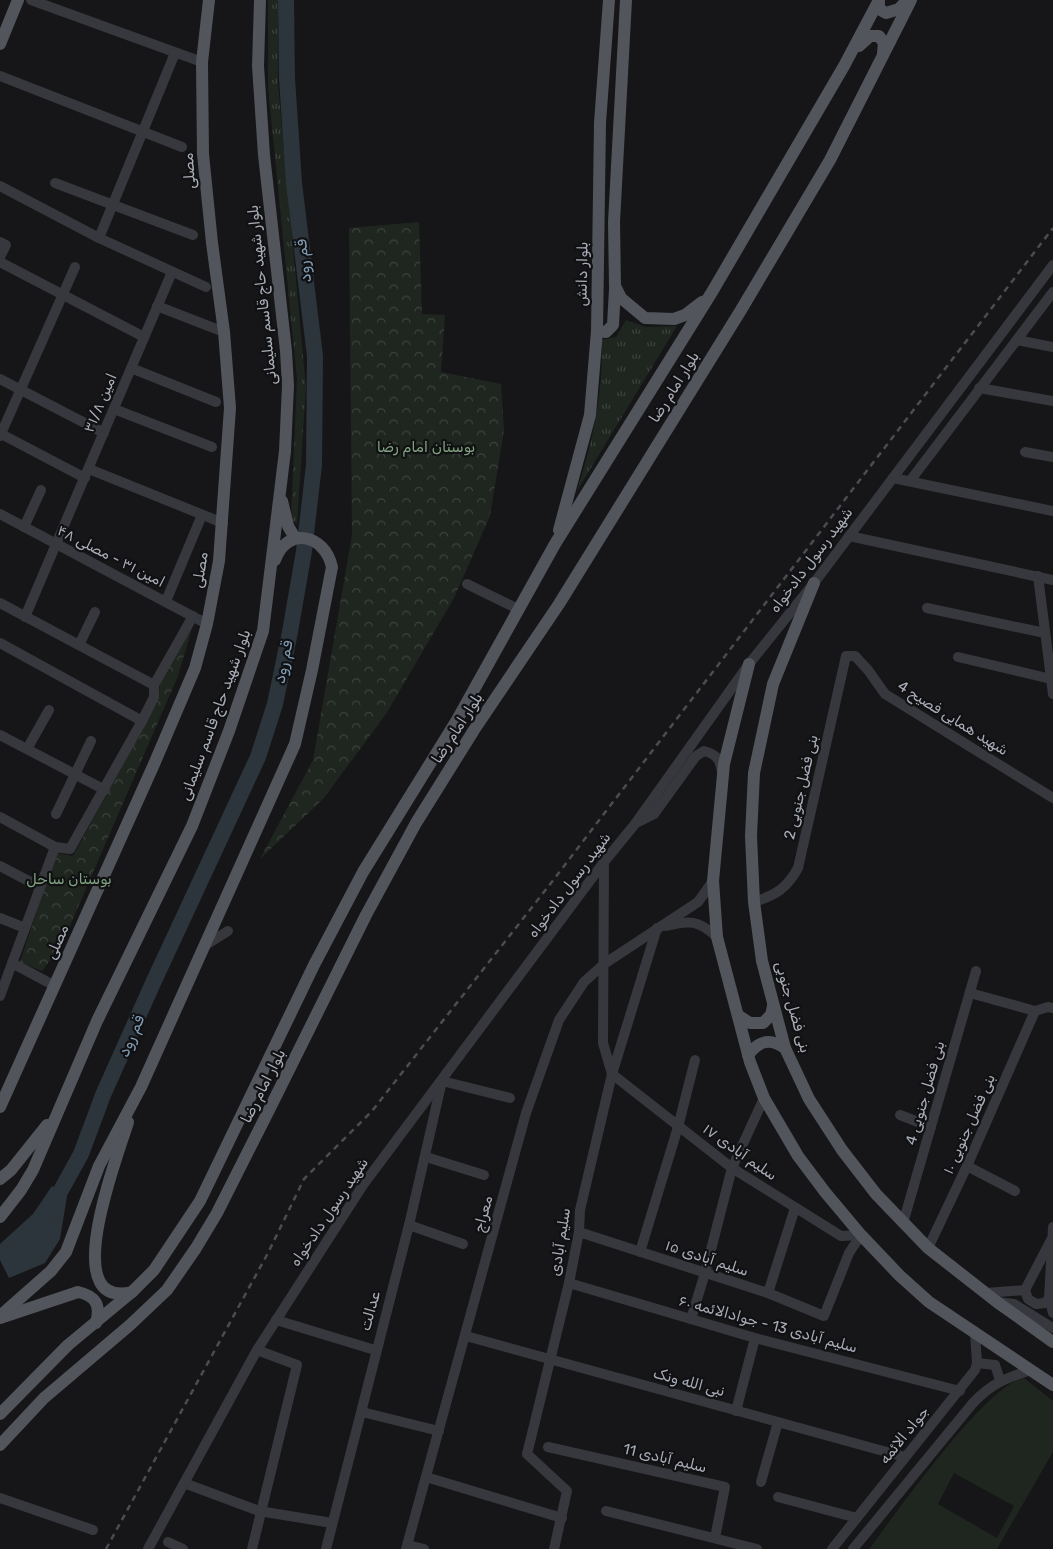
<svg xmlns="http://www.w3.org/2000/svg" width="1053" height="1549" font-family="Rubik,Vazirmatn,sans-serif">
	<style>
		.grass { fill: url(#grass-tufts) }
		.park { fill: url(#park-crowns) }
		.pitch { fill: #1e261f; fill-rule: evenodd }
		.water { fill: #2c353c }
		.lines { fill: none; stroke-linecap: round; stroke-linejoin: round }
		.river { stroke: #2c353c; stroke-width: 16 }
		.minor { stroke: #37383d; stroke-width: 10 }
		.major { stroke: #53555c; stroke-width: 12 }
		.rail { stroke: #4a4c52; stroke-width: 2.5; stroke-dasharray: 6 5; stroke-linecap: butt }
		.labels { text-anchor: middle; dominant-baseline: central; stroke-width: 4.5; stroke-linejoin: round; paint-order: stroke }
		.street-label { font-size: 15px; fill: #a8adb8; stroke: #111113 }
		.park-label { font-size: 15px; fill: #7fa381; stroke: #111113 }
		.water-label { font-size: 16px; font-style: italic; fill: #7f9bb3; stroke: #111113 }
	</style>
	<defs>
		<pattern id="grass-tufts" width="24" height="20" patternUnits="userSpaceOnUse" patternTransform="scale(1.25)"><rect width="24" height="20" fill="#1e261f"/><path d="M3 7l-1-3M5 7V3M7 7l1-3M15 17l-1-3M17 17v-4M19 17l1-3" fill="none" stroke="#3c433d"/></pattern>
		<pattern id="park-crowns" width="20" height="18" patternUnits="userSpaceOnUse" patternTransform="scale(1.25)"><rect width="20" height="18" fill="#1e261f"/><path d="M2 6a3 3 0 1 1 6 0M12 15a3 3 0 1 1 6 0" fill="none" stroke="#3c433d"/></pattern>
	</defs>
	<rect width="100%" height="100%" fill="#161618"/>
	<g class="grass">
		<polygon points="268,0 278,0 278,85 306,388 297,524 291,519 297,379 268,87"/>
		<path d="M626,320L646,327L677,326L577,491C593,440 603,395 602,340L616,337Z"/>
	</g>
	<g class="park">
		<polygon points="419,222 422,314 445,315 441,372 501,384 504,430 490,516 454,598 386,714 323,799 260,859 313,760 352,535 349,228"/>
		<polygon points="193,625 178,676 62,944 42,971 20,962 56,853 73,856 143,727 159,695 160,682"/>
	</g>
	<path class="pitch" d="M1024,1378L1053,1401V1452L997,1549H869C895,1515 987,1383 1024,1378ZM954,1473L1014,1506L997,1538L938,1504Z"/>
	<polygon class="water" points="52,1186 67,1196 60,1239 45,1263 9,1278 0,1260 0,1244 33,1214"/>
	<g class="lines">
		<polyline class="river" points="48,1208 55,1201 81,1154 103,1095 153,983 258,757 275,704 290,632 304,551 314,465 315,356 294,183 287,78 286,0"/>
		<g class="minor">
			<polyline points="31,0 202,62"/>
			<polyline points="0,76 182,147"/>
			<polyline points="55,183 193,235"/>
			<polyline points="0,186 99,238 206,287"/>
			<polyline points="99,238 175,53"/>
			<polyline points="0,242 6,245 0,257"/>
			<polyline points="0,262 144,337"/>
			<polyline points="157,306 224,332"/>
			<polyline points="1017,340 1053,347"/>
			<polyline points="131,368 216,402"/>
			<polyline points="0,379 104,433"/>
			<polyline points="979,388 1053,401"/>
			<polyline points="114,409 212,447"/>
			<polyline points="1,434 85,478"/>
			<polyline points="0,436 75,267"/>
			<polyline points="1025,452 1053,457"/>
			<polyline points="89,469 223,523"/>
			<polyline points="893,478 1053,511"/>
			<polyline points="910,481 1053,292"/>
			<polyline points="0,514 207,624"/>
			<polyline points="24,527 41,490"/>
			<polyline points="849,536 1053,580"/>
			<polyline points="1038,576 1053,694"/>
			<polyline points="467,584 518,609"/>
			<polyline points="166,601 202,515"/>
			<polyline points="0,603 154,685"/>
			<polyline points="927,608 1045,633"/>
			<polyline points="25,617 172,272"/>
			<polyline points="0,643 142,721"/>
			<polyline points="79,645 95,612"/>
			<polyline points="958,657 1051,679"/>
			<polyline points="0,735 105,790"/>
			<polyline points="27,749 49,710"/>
			<polyline points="56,814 91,741"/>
			<polyline points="0,817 55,847"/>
			<path d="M638,822L654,814L696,756L704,751C716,754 720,759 722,772"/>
			<polyline points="604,862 603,1043 612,1074 732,1168 841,1236 861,1235"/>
			<polyline points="0,866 40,887"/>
			<path d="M754,902C776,895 787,888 798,868L846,656H855L868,670L885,694L1053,798"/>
			<polyline points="0,918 25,928"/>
			<path d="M666,926C690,920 698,920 717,937"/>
			<polyline points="204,946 228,931"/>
			<polyline points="12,963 55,986"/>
			<polyline points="970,993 1035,1011 1048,1007 1053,1008"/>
			<polyline points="0,996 55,847 70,849 142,721 154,697 154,685 193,616"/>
			<polyline points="900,1115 931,1127"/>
			<polyline points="426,1157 484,1175"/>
			<polyline points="967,1166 1015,1191"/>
			<polyline points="903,1223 976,971"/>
			<polyline points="409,1225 463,1244"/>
			<polyline points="1053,1227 1049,1298 1053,1313"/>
			<polyline points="579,1232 768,1293 824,1316 849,1253 861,1235"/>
			<polyline points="928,1248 967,1166 1035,1011"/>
			<polyline points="640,1252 678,1127 695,1060"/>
			<polyline points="569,1283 755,1338 960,1391"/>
			<polyline points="1025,1290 1028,1299 1036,1304 1045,1303 1049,1298"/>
			<polyline points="768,1293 795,1208"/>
			<polyline points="986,1293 1025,1290 1051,1240"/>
			<polyline points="997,1302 1014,1304 1053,1328"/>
			<polyline points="691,1319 705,1273 732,1168 764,1098"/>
			<polyline points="276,1320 375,1350"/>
			<polyline points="466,1336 905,1457"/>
			<polyline points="977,1363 995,1365 1000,1380"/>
			<polyline points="736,1411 755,1338"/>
			<polyline points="362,1412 439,1431"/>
			<polyline points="548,1447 725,1487 715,1538"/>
			<polyline points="426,1477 562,1518"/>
			<polyline points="761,1482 778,1422"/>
			<polyline points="184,1483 259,1511 332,1523"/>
			<polyline points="778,1497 857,1518"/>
			<polyline points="0,1498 93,1530"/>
			<polyline points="606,1511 757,1549"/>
			<polyline points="168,1542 183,1549"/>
			<polyline points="408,1545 424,1549"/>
			<polyline points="148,1549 257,1350 363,1185 604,862 635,824 749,664 814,583 1053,265"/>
			<polyline points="252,1549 297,1365 257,1350"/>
			<polyline points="326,1549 409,1225 442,1081 510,1098"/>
			<polyline points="406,1549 526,1113 559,1020 584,982 604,964 698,902 713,881"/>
			<polyline points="554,1549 567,1491 527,1454 569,1283 579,1232 580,1210 612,1074 657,928"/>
			<polyline points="832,1549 975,1370 977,1363 975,1333"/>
			<path d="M853,1549L973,1403C992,1383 1006,1378 1031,1370"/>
		</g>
		<g class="major">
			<polyline points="626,0 614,222 615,286 621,298 645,318 674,319 685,315 702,302"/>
			<polyline points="879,0 879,9 886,13 899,9 907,0"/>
			<polyline points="0,44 18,0"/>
			<polyline points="859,46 870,36 879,36 884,43 883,53"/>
			<polyline points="597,331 606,332 613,325 615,289"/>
			<polyline points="282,501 288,526 295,538"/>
			<polyline points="559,530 590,415 597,331 600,123 609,0"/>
			<polyline points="814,583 773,684 754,773 751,836 754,902 762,961 785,1048 809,1099 842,1150 876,1194 928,1248 997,1302 1053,1342"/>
			<polyline points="749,664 724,764 713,881 717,937 750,1062 764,1098 798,1156 825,1192 861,1235 899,1275 929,1302 1053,1385"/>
			<polyline points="739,1016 750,1023 763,1023 771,1015 773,1006"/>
			<path d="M748,1055C759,1040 770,1038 785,1048"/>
			<polyline points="0,1107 155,762 195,668 207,624 219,561 230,408 224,332 212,243 203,154 202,62 209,0"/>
			<path d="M128,1122C119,1153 56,1311 132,1292"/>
			<polyline points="0,1179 11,1170 47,1125"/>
			<polyline points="0,1217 21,1190 33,1170 97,1021 192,826 229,731 263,631 285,451 288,386 286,351 264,155 258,66 260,0"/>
			<path d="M0,1316L51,1271L66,1252L99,1166L141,1087L295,744L312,670L332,567C325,534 287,526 275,560"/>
			<path d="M0,1318L78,1292C96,1296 101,1305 96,1323"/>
			<polyline points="0,1414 68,1345 132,1292 154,1270 200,1201 314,965 363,872 457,720 555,544 712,292 844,66 879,0"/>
			<polyline points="0,1445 44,1398 130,1325 167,1290 196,1248 217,1213 270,1108 366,915 416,823 474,730 559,604 741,310 830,160 911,0"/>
		</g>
		<polyline class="rail" points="106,1549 268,1253 304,1179 372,1111 551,883 1053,228"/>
	</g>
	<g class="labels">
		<g class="street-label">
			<text transform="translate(189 171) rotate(-94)">مصلی</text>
			<text transform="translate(582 274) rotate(-89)">بلوار دانش</text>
			<text transform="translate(262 295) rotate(-96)">بلوار شهید حاج قاسم سلیمانی</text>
			<text transform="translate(674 387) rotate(-58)">بلوار امام رضا</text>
			<text transform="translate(100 403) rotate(-67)">امین ۳۱/۸</text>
			<text transform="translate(111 556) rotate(27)">امین ۳۱ - مصلی ۴۸</text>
			<text transform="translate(811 560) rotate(-53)">شهید رسول دادخواه</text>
			<text transform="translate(200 570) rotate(-81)">مصلی</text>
			<text transform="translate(215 715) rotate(-70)">بلوار شهید حاج قاسم سلیمانی</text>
			<text transform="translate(953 718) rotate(32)">شهید همایی فصیح 4</text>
			<text transform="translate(457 728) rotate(-57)">بلوار امام رضا</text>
			<text transform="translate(801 787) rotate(-77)">بنی فضل جنوبی 2</text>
			<text transform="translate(569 885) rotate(-53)">شهید رسول دادخواه</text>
			<text transform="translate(57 942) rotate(-66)">مصلی</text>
			<text transform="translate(793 1007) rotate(74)">بنی فضل جنوبی</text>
			<text transform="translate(263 1086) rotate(-63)">بلوار امام رضا</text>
			<text transform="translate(925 1093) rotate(-74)">بنی فضل جنوبی 4</text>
			<text transform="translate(969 1124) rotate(-66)">بنی فضل جنوبی ۱۰</text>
			<text transform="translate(740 1152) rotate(35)">سلیم آبادی ۱۷</text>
			<text transform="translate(329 1212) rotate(-56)">شهید رسول دادخواه</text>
			<text transform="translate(483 1214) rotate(-75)">معراج</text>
			<text transform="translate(560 1242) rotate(-81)">سلیم آبادی</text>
			<text transform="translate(707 1258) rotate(18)">سلیم آبادی ۱۵</text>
			<text transform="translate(370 1311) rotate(-75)">عدالت</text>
			<text transform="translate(768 1324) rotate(15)">سلیم آبادی 13 - جوادالائمه ۶۰</text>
			<text transform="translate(689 1382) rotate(15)">نبی الله ونک</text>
			<text transform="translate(904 1435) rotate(-51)">جواد الائمه</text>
			<text transform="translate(665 1458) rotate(13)">سلیم آبادی 11</text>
		</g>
		<g class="park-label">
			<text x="426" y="447">بوستان امام رضا</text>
			<text x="69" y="879">بوستان ساحل</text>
		</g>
		<g class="water-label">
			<text transform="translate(303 261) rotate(-97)">قم رود</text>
			<text transform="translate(283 662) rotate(-79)">قم رود</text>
			<text transform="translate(131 1036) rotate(-67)">قم رود</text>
		</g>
	</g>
</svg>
